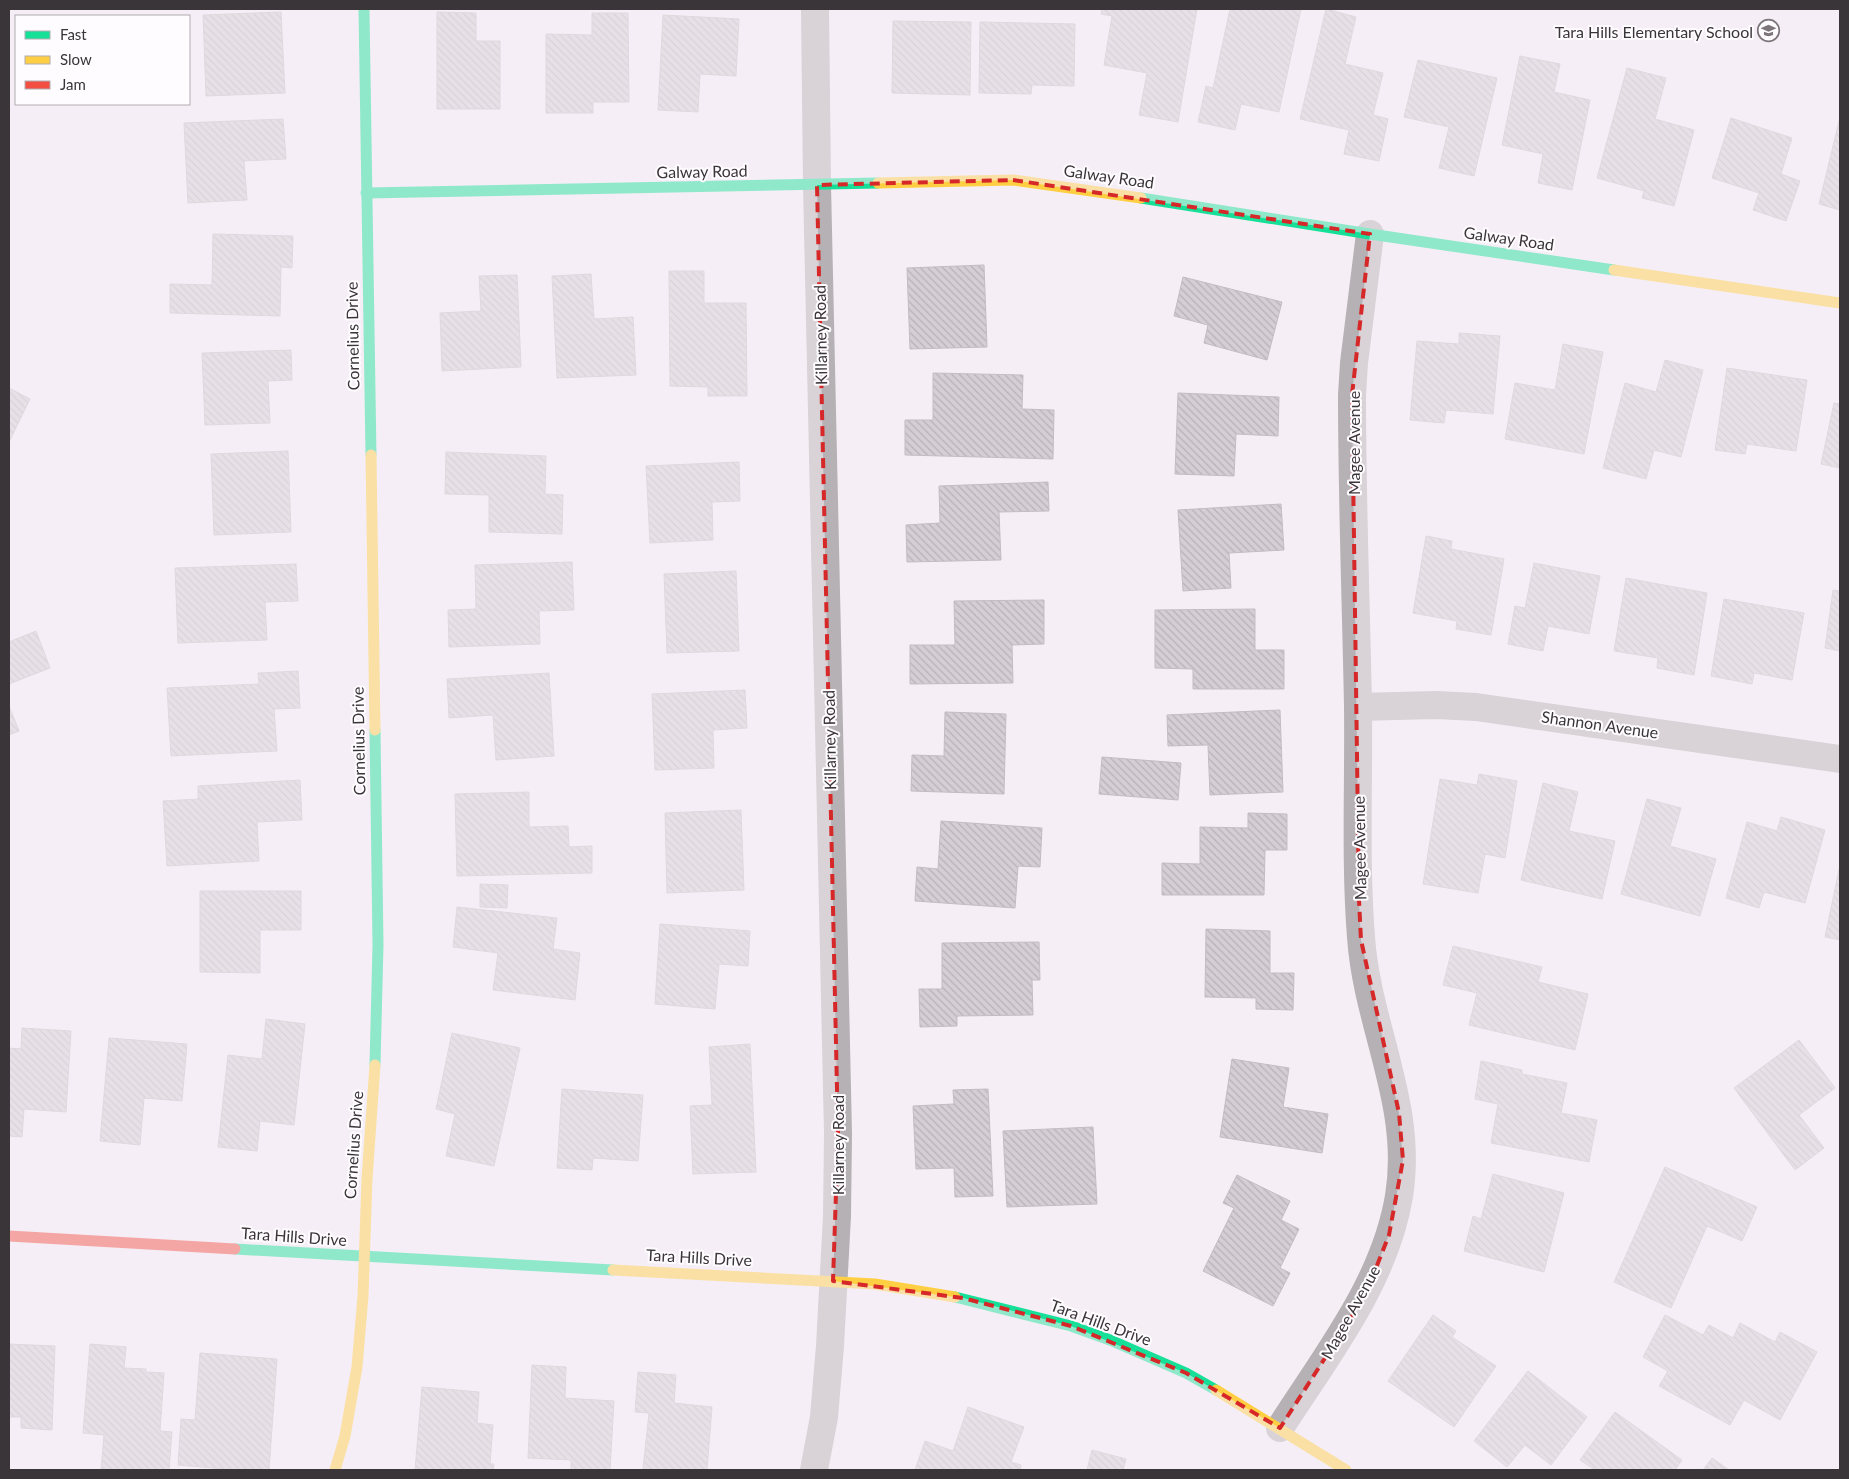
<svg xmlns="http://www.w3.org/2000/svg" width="1849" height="1479" font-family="Lato,sans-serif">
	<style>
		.building { fill: url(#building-back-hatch); stroke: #c3bdc2 }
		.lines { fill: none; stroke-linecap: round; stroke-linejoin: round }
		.street { stroke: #b5b1b4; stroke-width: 28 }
		.fast { stroke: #16e098; stroke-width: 11 }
		.slow { stroke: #ffcf43; stroke-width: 11 }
		.jam { stroke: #f24e42; stroke-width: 11 }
		.marked { fill: none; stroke: #d62828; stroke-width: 4; stroke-dasharray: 10 6; stroke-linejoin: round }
		.labels { text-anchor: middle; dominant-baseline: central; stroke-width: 4; stroke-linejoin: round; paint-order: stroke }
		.poi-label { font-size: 16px; fill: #3a3539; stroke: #fffcff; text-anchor: end }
		.street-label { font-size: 16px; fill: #3a3539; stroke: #fffcff }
	</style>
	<defs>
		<pattern id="building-back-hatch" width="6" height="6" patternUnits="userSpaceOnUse" patternTransform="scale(1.25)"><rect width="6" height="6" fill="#d5cfd5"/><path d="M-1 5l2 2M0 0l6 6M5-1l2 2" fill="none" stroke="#b8b2b8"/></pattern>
	</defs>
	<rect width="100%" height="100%" fill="#f6eef5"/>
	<g class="building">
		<polygon points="1102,9 1197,9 1178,122 1139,115 1147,73 1104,65 1112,16 1101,14"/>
		<polygon points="1230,9 1301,9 1279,112 1241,104 1235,130 1198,122 1206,86 1213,88"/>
		<polygon points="1326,9 1356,17 1345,64 1383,73 1373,115 1388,119 1379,161 1344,154 1349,130 1300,119"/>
		<polygon points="281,12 285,93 206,96 203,15"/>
		<polygon points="437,12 476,13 476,41 500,41 500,109 437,109"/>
		<polygon points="592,13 628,13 629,102 593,102 593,113 546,113 546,34 592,35"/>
		<polygon points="663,15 739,19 736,76 700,74 698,112 658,110"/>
		<polygon points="893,21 971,22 970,95 892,93"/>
		<polygon points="980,22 1075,24 1074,86 1032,85 1031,94 979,93"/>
		<polygon points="1520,56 1560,64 1554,92 1590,100 1572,190 1538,183 1543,154 1502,145"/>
		<polygon points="1418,60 1497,78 1474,176 1439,168 1449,127 1404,117"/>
		<polygon points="1627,68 1666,78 1655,119 1694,130 1674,206 1642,198 1644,191 1597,178"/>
		<polygon points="1840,117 1840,210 1819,204"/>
		<polygon points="1731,118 1792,138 1781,174 1800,181 1786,221 1753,210 1759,193 1712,178"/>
		<polygon points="283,119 286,159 244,161 247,200 188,203 184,123"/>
		<polygon points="213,234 293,236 292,268 281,267 280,316 170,313 170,284 212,285"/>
		<polygon points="984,265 987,347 910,349 907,268"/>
		<polygon points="669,271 704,271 704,303 746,303 747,396 708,396 708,387 670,386"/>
		<polygon points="591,274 594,319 633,317 636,375 557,378 552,276"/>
		<polygon points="517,275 521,367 442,371 440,313 481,311 479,276"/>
		<polygon points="1183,277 1282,302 1267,360 1204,343 1208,325 1174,316"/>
		<polygon points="1459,333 1500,336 1493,414 1446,410 1444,423 1410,420 1417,341 1459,344"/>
		<polygon points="1563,344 1603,352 1584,454 1505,439 1515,383 1555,390"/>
		<polygon points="291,350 292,380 268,381 270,423 205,425 202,353"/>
		<polygon points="1665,360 1703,370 1681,457 1654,450 1646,479 1603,468 1625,383 1656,392"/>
		<polygon points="1727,368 1807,380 1796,451 1747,444 1745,454 1715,450"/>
		<polygon points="933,373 1023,375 1022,409 1054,410 1053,459 905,455 905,420 933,420"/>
		<polygon points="9,388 30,399 9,442"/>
		<polygon points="1178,393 1279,397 1278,436 1236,434 1234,476 1175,474"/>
		<polygon points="1834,403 1840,404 1840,468 1821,464"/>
		<polygon points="288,451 291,532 214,535 211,454"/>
		<polygon points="446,452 546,456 545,494 563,495 562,534 489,532 489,495 445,494"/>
		<polygon points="739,462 740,501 712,502 713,540 650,543 646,466"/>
		<polygon points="1048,482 1049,511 999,512 1001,560 907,562 906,525 940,523 939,486"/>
		<polygon points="1281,504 1284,550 1229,553 1231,588 1183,591 1178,510"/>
		<polygon points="1426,536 1452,541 1451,549 1504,559 1491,635 1456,629 1457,621 1413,613"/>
		<polygon points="572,562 574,610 539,611 540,644 449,647 448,610 476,609 475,565"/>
		<polygon points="1534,563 1600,576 1589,634 1548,626 1543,651 1508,644 1515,606 1525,608"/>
		<polygon points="296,564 298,601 265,602 267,640 178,643 175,568"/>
		<polygon points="736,571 739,651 667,653 664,574"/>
		<polygon points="1626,578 1707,593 1694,675 1657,668 1658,658 1614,651"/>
		<polygon points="1833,590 1840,591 1840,651 1825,648"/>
		<polygon points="1724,599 1804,613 1792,680 1754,673 1752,684 1711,676"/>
		<polygon points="1044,600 1044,644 1012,645 1013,683 910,684 910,645 955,645 954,601"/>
		<polygon points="1255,609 1255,650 1284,650 1284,689 1193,689 1193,669 1155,668 1155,610"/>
		<polygon points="36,631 50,668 9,684 9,642"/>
		<polygon points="298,671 300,708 274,709 277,751 171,756 167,688 259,684 258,673"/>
		<polygon points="549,673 554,756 496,760 493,715 449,718 447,679"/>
		<polygon points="745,690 747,728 713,730 714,768 655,770 652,694"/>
		<polygon points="9,706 19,731 9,735"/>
		<polygon points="1280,710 1283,792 1210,795 1208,745 1168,746 1167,715"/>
		<polygon points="945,712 1006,714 1004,794 911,791 912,755 944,756"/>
		<polygon points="1102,757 1181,763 1178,800 1099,794"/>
		<polygon points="1479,774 1517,781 1505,858 1485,854 1478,893 1423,884 1440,779 1477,785"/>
		<polygon points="300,780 302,820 257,822 259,861 167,866 163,801 198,799 198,786"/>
		<polygon points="1543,783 1578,792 1569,831 1615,841 1602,899 1521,880"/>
		<polygon points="529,792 529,827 568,826 569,847 592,846 592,873 457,876 455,794"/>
		<polygon points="1647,799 1681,808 1670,846 1716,859 1700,916 1621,894"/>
		<polygon points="741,810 744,890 667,893 665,813"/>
		<polygon points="1248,813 1287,814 1287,850 1265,850 1264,895 1162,895 1162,863 1200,864 1200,827 1248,828"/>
		<polygon points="1781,817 1825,830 1805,903 1764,892 1759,908 1726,898 1747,822 1777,831"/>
		<polygon points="941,821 1042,828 1040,867 1018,866 1015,908 915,901 917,867 938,869"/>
		<polygon points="1840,865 1840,940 1825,937"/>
		<polygon points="480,884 508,885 507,908 480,907"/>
		<polygon points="200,891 301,891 301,930 260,930 260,973 200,972"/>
		<polygon points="457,907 557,918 553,949 580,953 575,1000 493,990 498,953 453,947"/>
		<polygon points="660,924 750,931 748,966 719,964 715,1009 655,1004"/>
		<polygon points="1206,929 1270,931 1270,973 1294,973 1293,1010 1256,1009 1256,998 1205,997"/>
		<polygon points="1039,942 1040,980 1032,980 1033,1015 957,1016 957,1026 920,1027 919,989 942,989 942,943"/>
		<polygon points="1453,946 1542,967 1538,982 1588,994 1575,1050 1469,1025 1477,993 1443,985"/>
		<polygon points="266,1019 305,1024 294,1125 260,1121 257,1151 218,1147 228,1055 262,1059"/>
		<polygon points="22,1028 71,1031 66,1112 24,1109 22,1137 9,1136 9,1048 21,1049"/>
		<polygon points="452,1033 520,1048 494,1166 446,1156 455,1114 436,1109"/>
		<polygon points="109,1038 187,1044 182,1101 144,1098 140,1145 100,1141"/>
		<polygon points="1799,1040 1835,1088 1799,1115 1824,1148 1795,1170 1734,1088"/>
		<polygon points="750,1044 756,1172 693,1174 690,1106 712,1105 709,1047"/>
		<polygon points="1232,1059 1289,1068 1283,1107 1328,1114 1322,1153 1220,1137"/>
		<polygon points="1481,1061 1522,1070 1522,1074 1567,1083 1561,1113 1597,1120 1589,1162 1491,1143 1498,1104 1475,1099"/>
		<polygon points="562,1089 643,1095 638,1161 593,1158 592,1170 557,1168"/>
		<polygon points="988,1089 993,1196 955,1197 954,1168 916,1169 913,1106 954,1104 953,1090"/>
		<polygon points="1093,1127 1097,1204 1007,1207 1003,1131"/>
		<polygon points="1665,1167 1757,1207 1742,1241 1707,1226 1671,1308 1614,1282"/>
		<polygon points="1493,1174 1564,1193 1544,1272 1464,1251 1473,1216 1481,1219"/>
		<polygon points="1237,1175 1290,1201 1281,1220 1299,1229 1280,1268 1290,1273 1273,1306 1203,1271 1234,1208 1223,1203"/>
		<polygon points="1433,1315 1456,1331 1452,1337 1496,1366 1454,1427 1388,1381"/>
		<polygon points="1665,1315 1703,1335 1709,1325 1733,1338 1740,1323 1775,1342 1780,1332 1817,1352 1780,1420 1744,1400 1730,1425 1659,1386 1668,1371 1643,1357"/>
		<polygon points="9,1344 55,1346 52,1430 21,1428 21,1417 9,1417"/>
		<polygon points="90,1344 126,1347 124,1368 146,1369 146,1372 164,1373 160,1431 172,1432 169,1470 101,1470 104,1435 83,1433"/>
		<polygon points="200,1353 277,1359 269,1470 236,1470 178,1465 181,1419 195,1420"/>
		<polygon points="532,1365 566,1367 565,1398 614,1401 610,1470 571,1470 571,1460 528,1458"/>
		<polygon points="1528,1371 1587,1417 1551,1465 1525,1445 1507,1467 1474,1441"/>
		<polygon points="638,1372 676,1375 674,1403 712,1407 707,1470 643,1469 649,1413 635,1412"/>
		<polygon points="422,1387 479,1392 477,1423 493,1425 490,1464 494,1464 493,1470 415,1470"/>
		<polygon points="968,1407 1024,1427 1011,1462 1021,1465 1020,1470 915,1470 925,1441 953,1451"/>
		<polygon points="1615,1412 1682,1460 1675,1470 1595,1470 1580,1460"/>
		<polygon points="1092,1450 1126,1459 1123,1470 1087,1470"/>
		<polygon points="1712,1458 1729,1470 1703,1470"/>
	</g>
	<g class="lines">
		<g class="street">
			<polyline points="1358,707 1436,705 1476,707 1840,759"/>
			<path d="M1280,1428C1326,1356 1385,1282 1399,1196C1414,1105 1367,1026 1361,937C1355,861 1359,783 1358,706C1356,603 1352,499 1352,395L1354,363L1370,234"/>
			<polyline points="814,1470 824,1417 830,1346 837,1216 838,1134 817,185 815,9"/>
		</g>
		<g class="fast">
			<polyline points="364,9 371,455"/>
			<polyline points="366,193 878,183"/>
			<polyline points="1141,198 1370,234 1614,270"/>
			<polyline points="375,1065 378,945 375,730"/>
			<polyline points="235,1249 613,1270"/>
			<polyline points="955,1297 1071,1326 1110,1340 1186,1373 1216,1390"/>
		</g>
		<g class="slow">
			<polyline points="878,183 1013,180 1141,198"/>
			<polyline points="1614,270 1840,303"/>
			<polyline points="371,455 375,730"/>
			<polyline points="613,1270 875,1284 955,1297"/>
			<polyline points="1216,1390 1346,1470"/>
			<polyline points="335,1470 345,1436 357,1367 363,1296 367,1179 375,1065"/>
		</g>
		<polyline class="jam" points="9,1236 235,1249"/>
	</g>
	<path d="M0 0H1849V1479H0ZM1013,180L1370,234L1352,395L1359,900L1361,940L1399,1113L1403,1160L1389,1235L1374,1273L1354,1313L1280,1428L1186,1373L1071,1326L963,1298L833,1281L838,1134L817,185Z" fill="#f6eef5" fill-opacity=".55" fill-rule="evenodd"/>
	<path class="marked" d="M1013,180L1370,234L1352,395L1359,900L1361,940L1399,1113L1403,1160L1389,1235L1374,1273L1354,1313L1280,1428L1186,1373L1071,1326L963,1298L833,1281L838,1134L817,185Z"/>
	<defs>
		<symbol id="school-ring" viewBox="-11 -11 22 22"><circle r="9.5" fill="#fffcff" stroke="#7c767b" stroke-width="1.5"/><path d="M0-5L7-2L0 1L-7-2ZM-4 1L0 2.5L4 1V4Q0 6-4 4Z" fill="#7c767b"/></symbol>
	</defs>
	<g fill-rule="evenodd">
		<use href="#school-ring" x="1756" y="18" width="25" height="25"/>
	</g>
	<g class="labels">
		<g class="poi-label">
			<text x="1753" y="31">Tara Hills Elementary School</text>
		</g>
		<g class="street-label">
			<text transform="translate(702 171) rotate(-1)">Galway Road</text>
			<text transform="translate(1109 176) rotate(8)">Galway Road</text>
			<text transform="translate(1509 238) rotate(8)">Galway Road</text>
			<text transform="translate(820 335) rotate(-91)">Killarney Road</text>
			<text transform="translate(352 336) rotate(-91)">Cornelius Drive</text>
			<text transform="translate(1353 443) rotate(-90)">Magee Avenue</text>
			<text transform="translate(1600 724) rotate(8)">Shannon Avenue</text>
			<text transform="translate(829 740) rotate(-91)">Killarney Road</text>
			<text transform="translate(358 741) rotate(-91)">Cornelius Drive</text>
			<text transform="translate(1359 848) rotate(-91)">Magee Avenue</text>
			<text transform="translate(353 1145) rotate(-86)">Cornelius Drive</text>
			<text transform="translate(837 1145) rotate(-90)">Killarney Road</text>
			<text transform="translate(294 1236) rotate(4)">Tara Hills Drive</text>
			<text transform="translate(699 1257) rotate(3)">Tara Hills Drive</text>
			<text transform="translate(1350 1312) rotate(-61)">Magee Avenue</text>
			<text transform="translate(1101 1322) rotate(20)">Tara Hills Drive</text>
		</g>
	</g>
	<rect width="1849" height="1479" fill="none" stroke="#3a3539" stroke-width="20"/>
	<rect x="15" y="15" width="175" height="90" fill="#fffcff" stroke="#b0acb0"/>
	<rect x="25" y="31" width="25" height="8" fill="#16e098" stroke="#b0acb0"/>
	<text x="60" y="40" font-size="15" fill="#3a3539">Fast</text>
	<rect x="25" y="56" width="25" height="8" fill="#ffcf43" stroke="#b0acb0"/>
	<text x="60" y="65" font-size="15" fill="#3a3539">Slow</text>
	<rect x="25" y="81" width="25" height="8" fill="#f24e42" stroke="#b0acb0"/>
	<text x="60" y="90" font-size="15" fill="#3a3539">Jam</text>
</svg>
